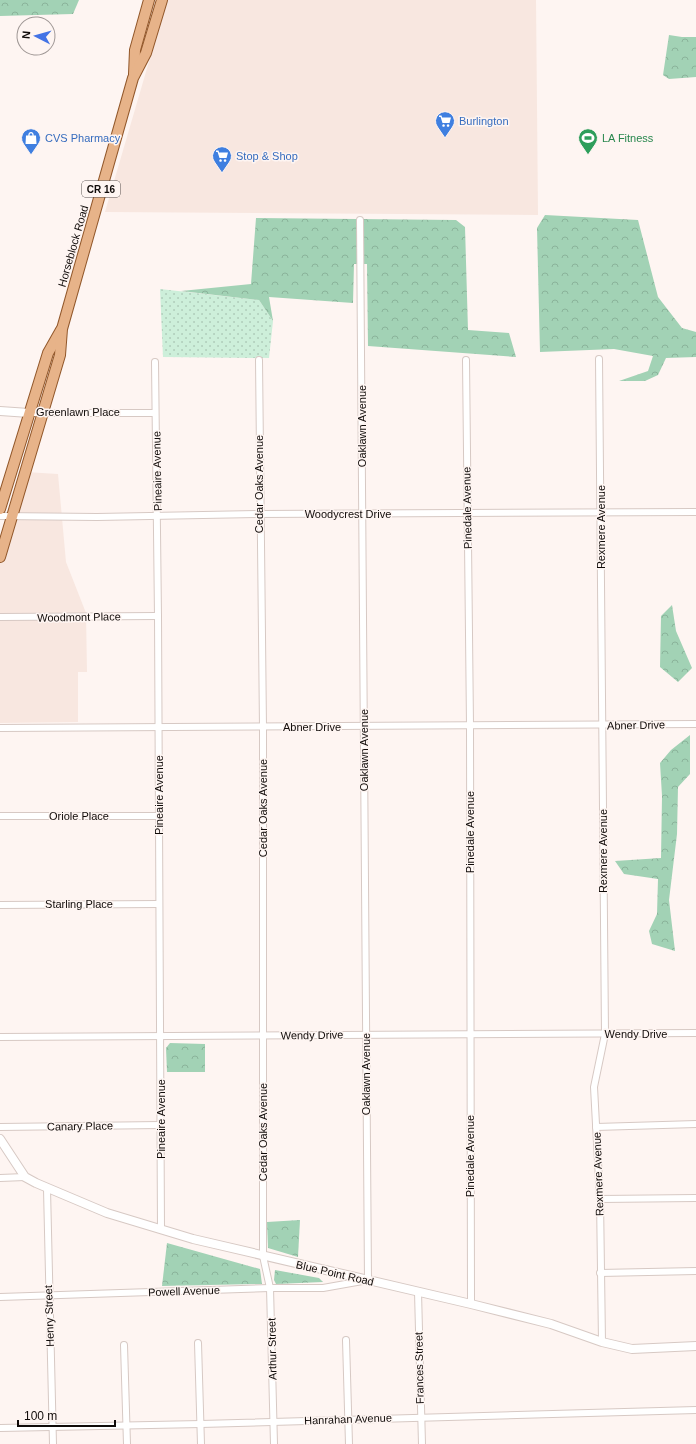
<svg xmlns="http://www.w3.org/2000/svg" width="696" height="1444" font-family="Arial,sans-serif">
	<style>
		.built { fill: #f8e7e0 }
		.green { fill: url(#green-dots) }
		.forest { fill: url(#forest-crowns) }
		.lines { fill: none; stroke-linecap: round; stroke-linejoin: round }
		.minor-casing { stroke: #d7c9c4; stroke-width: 8 }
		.tertiary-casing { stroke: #d7c9c4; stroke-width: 10 }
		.primary-casing { stroke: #91572a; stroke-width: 12 }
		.minor { stroke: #fff; stroke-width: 6 }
		.tertiary { stroke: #fff; stroke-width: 8 }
		.primary { stroke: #e7b389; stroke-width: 10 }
		.labels { text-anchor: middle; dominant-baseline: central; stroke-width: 3; stroke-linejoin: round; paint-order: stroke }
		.shield { fill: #fef5f2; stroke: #57514f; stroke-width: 1 }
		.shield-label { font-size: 10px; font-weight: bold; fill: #100b09 }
		.shop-label { font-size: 11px; fill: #366cbe; stroke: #fef5f2; text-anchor: start }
		.leisure-label { font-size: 11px; fill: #27864d; stroke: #fef5f2; text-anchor: start }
		.street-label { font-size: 11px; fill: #100b09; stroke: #fef5f2 }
	</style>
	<defs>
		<pattern id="green-dots" width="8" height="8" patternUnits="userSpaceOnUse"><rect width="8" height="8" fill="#cdefda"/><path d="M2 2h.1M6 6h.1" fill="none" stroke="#afccba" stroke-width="1.8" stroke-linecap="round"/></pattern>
		<pattern id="forest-crowns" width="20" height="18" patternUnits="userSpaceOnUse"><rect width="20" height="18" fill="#a2d2b5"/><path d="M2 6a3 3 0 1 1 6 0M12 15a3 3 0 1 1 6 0" fill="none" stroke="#8ab39a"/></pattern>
	</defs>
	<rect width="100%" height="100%" fill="#fef5f2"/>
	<g class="built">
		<polygon points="167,0 536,0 538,215 105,212"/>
		<polygon points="26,472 58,474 66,562 86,613 87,672 78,672 78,722 0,723 0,545"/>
	</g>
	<polygon class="green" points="160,289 259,300 273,321 269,358 163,357"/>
	<g class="forest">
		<polygon points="0,0 79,0 73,14 0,16"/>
		<polygon points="669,35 682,37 696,37 696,77 669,79 663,75"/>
		<polygon points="545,215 638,220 658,297 682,328 696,332 696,357 666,358 658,375 645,381 619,381 648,371 653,356 614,349 540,352 537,228"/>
		<polygon points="256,218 456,220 465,227 468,330 509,333 516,357 368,346 367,264 354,264 353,303 269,297 273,321 259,300 181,291 251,284"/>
		<polygon points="672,605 676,631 692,668 678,682 660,667 661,616"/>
		<polygon points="690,735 690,774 678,787 677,834 669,900 675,951 652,944 649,931 657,914 658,879 624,874 615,861 661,858 662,796 660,763 671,750"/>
		<polygon points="170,1043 205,1044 205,1072 167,1072 166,1048"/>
		<polygon points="300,1220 298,1257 268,1248 267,1222"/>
		<polygon points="167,1243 260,1269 262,1284 162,1286"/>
		<polygon points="275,1270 319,1278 323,1282 276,1284 274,1280"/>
	</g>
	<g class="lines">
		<defs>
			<g id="minor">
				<polyline points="599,359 605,1034 594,1087 600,1199 602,1342"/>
				<polyline points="259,360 263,728 263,1256 270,1288 274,1444"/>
				<polyline points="466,360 470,725 471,1304"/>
				<polyline points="155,362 158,616 161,1229"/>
				<polyline points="29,413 155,413"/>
				<polyline points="0,516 97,517 259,514 696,512"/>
				<polyline points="0,617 158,616"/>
				<polyline points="0,728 696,724"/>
				<polyline points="0,816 159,816"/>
				<polyline points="0,905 159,904"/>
				<polyline points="0,1037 696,1033"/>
				<polyline points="0,1127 160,1125"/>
				<polyline points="596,1127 696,1124"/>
				<polyline points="0,1178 25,1177"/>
				<polyline points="47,1189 53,1444"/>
				<polyline points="600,1199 696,1198"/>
				<polyline points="600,1273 696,1271"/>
				<polyline points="418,1292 422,1444"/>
				<polyline points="0,1297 270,1288 323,1288 368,1280 360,220"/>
				<polyline points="346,1340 349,1444"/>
				<polyline points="198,1343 201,1444"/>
				<polyline points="124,1345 127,1444"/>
				<polyline points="0,1428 201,1424 696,1410"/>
			</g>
			<g id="tertiary">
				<polyline points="0,411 29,413"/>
				<polyline points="0,1139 25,1177 36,1183 107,1213 193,1239 471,1304 551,1324 602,1342 632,1349 696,1346"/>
			</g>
			<g id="primary">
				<polyline points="134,74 135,50 149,0"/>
				<polyline points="0,509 48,353 61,330"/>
				<polyline points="0,557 60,355 62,329 133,78 146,53 162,0"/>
			</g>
		</defs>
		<use href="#minor" class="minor-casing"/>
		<use href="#tertiary" class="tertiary-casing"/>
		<use href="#primary" class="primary-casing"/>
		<use href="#minor" class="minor"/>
		<use href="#tertiary" class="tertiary"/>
		<use href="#primary" class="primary"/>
	</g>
	<defs>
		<symbol id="supermarket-pin" viewBox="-11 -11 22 30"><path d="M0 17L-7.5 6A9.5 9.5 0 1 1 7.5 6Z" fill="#3f7fe0" stroke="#fef5f2"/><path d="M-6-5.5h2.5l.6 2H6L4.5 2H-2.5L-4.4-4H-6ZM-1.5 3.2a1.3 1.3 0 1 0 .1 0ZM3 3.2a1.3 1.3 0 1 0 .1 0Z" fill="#fff"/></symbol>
		<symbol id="shop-pin" viewBox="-11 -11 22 30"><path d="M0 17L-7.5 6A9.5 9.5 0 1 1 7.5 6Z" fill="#3f7fe0" stroke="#fef5f2"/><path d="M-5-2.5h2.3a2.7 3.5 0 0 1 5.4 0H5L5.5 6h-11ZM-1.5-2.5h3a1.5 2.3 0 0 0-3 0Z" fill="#fff"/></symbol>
		<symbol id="stadium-pin" viewBox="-11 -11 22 30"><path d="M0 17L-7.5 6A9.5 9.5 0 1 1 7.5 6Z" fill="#2e9e5b" stroke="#fef5f2"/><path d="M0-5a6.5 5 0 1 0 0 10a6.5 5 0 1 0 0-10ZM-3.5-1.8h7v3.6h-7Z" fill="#fff"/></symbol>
	</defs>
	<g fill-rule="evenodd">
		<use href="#supermarket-pin" x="434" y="110" width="22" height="30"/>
		<use href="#shop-pin" x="20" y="127" width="22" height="30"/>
		<use href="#stadium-pin" x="577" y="127" width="22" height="30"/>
		<use href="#supermarket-pin" x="211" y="145" width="22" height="30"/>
	</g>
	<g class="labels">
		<rect class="shield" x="82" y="181" width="38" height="16" rx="3"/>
		<g class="shield-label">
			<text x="101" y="189">CR 16</text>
		</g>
		<g class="shop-label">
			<text x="459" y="121">Burlington</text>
			<text x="45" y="138">CVS Pharmacy</text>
			<text x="236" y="156">Stop &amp; Shop</text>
		</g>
		<g class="leisure-label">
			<text x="602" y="138">LA Fitness</text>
		</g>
		<g class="street-label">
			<text transform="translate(73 246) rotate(-74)">Horseblock Road</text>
			<text x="78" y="412">Greenlawn Place</text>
			<text transform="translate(362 426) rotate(-90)">Oaklawn Avenue</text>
			<text transform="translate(157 471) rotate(-91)">Pineaire Avenue</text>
			<text transform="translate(259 484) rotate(-90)">Cedar Oaks Avenue</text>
			<text transform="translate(467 508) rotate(-91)">Pinedale Avenue</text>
			<text x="348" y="514">Woodycrest Drive</text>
			<text transform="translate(601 527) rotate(-90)">Rexmere Avenue</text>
			<text transform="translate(79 617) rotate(-1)">Woodmont Place</text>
			<text transform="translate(636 725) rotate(-1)">Abner Drive</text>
			<text x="312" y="727">Abner Drive</text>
			<text transform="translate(364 750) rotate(-90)">Oaklawn Avenue</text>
			<text transform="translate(159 795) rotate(-90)">Pineaire Avenue</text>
			<text transform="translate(263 808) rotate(-90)">Cedar Oaks Avenue</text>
			<text x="79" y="816">Oriole Place</text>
			<text transform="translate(470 832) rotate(-90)">Pinedale Avenue</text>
			<text transform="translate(603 851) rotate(-90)">Rexmere Avenue</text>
			<text x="79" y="904">Starling Place</text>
			<text x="636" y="1034">Wendy Drive</text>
			<text transform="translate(312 1035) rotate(-1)">Wendy Drive</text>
			<text transform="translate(366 1074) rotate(-90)">Oaklawn Avenue</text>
			<text transform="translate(161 1119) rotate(-90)">Pineaire Avenue</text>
			<text transform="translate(80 1126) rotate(-1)">Canary Place</text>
			<text transform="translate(263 1132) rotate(-90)">Cedar Oaks Avenue</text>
			<text transform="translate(470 1156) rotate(-90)">Pinedale Avenue</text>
			<text transform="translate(598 1174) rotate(-92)">Rexmere Avenue</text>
			<text transform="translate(335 1273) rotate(13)">Blue Point Road</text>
			<text transform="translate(184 1291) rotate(-2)">Powell Avenue</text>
			<text transform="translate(49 1316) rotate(-92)">Henry Street</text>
			<text transform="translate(272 1349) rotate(-91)">Arthur Street</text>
			<text transform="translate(419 1368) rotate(-91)">Frances Street</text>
			<text transform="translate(348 1419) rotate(-2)">Hanrahan Avenue</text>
		</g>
	</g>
	<g transform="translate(36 36) rotate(276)"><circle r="19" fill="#fef5f2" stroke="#9f9795"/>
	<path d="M0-3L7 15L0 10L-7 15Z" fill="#4373e5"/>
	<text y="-6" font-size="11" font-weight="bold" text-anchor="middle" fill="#100b09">N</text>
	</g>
	<path d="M18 1420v6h97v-6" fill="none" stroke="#100b09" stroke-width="2"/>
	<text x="24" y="1420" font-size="12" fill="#100b09" stroke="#fef5f2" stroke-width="3" paint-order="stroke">100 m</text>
</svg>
